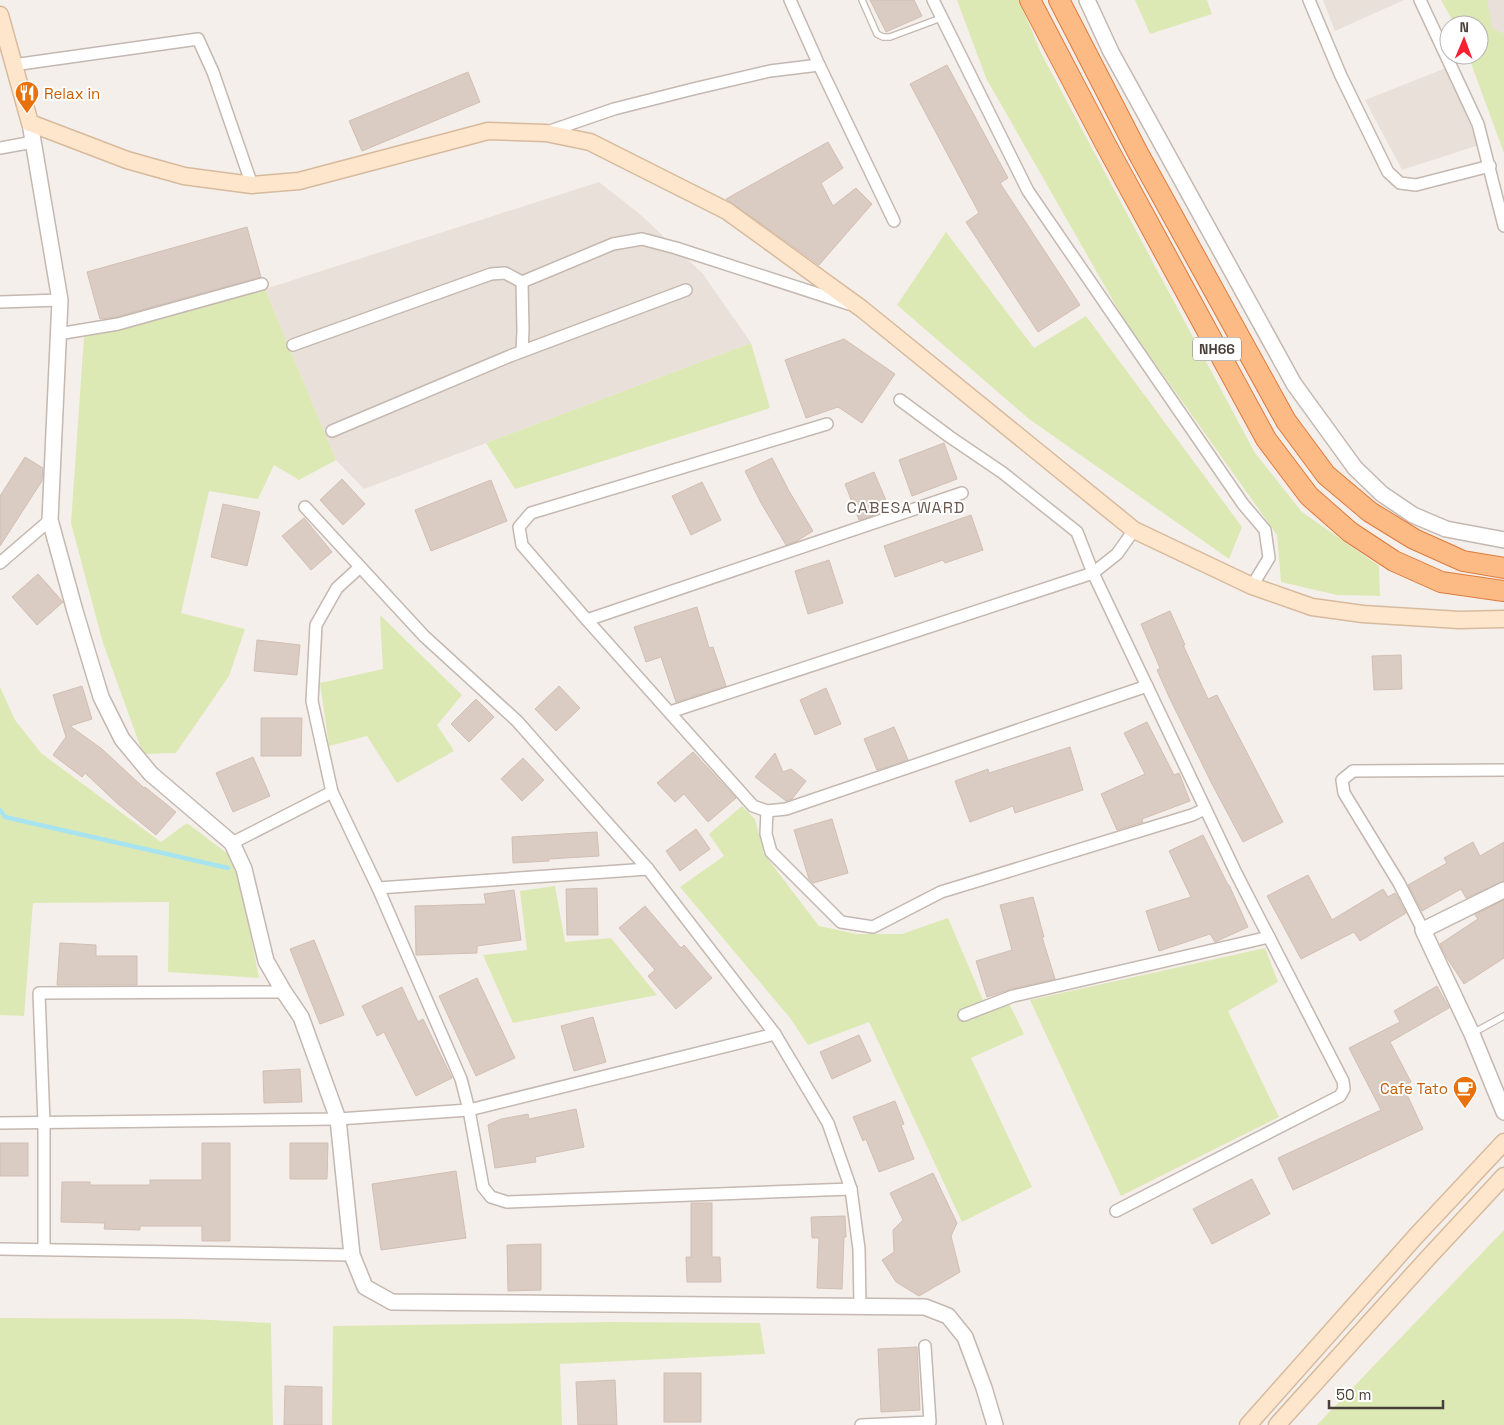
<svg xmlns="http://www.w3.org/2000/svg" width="1504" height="1425" font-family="'Space Grotesk',sans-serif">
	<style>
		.residential { fill: #e9e0d9 }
		.green { fill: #dde9b4 }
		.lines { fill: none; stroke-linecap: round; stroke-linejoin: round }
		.stream { stroke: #a8e4f0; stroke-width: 4.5 }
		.building { fill: #dacbc3; stroke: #d2bfb3 }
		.service-casing { stroke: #c4b8b0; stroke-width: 8 }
		.minor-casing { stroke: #c4b8b0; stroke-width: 14 }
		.tertiary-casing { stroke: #c4b8b0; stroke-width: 18 }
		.secondary-casing { stroke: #d7ba9d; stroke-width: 19 }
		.trunk-casing { stroke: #dd7c3d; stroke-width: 22 }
		.service { stroke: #fff; stroke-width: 5.5 }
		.minor { stroke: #fff; stroke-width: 11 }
		.tertiary { stroke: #fff; stroke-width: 15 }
		.secondary { stroke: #fee6cc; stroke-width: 16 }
		.trunk { stroke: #fcba85; stroke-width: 20 }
		.labels { text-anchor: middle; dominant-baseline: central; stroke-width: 4; stroke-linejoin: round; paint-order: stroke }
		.shield { fill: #fff; stroke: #807974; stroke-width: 1 }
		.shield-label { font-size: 14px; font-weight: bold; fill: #493f38 }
		.food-label { font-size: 15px; fill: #c56008; stroke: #fff; text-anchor: start }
		.neighbourhood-label { font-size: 16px; letter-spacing: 1px; fill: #6c5a50; stroke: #fff }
	</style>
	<rect width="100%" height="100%" fill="#f5efeb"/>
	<g class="residential">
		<polygon points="1323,0 1404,0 1335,31"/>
		<polygon points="1486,0 1504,0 1504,34 1489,34"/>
		<polygon points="1446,68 1479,145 1402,170 1365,100"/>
		<polygon points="599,182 641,215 703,274 751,343 364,489 336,460 265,289"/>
	</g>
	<g class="green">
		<polygon points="957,0 1019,0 1041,53 1255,453 1302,512 1379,566 1380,596 1337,595 1281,582 1277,535 1123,318 986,78"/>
		<polygon points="1135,0 1207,0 1212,14 1150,34"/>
		<polygon points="1441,0 1487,0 1492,28 1504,34 1504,153 1468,55 1479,55 1479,25 1455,25"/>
		<polygon points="946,232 1034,348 1086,316 1242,527 1229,559 1029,419 897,305"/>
		<polygon points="265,289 336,460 299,480 274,465 258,499 209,491 181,613 245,629 229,676 176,753 143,754 103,643 71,523 84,337"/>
		<polygon points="751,343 770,408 515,489 486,443"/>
		<polygon points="380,615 462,695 437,725 454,751 397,783 367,736 329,746 320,683 383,669"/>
		<polygon points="0,687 15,720 41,753 161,842 187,823 236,860 259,978 168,972 169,902 33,903 24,1016 0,1015"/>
		<polygon points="742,806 755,819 764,854 819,926 857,934 902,934 948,918 983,1000 1005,995 1024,1034 971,1058 1032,1187 962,1222 869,1022 808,1045 790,1018 680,887 724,856 709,834"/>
		<polygon points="555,886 565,942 611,938 657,995 513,1023 483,955 527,950 520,891"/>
		<polygon points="1265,948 1278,982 1228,1011 1279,1117 1121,1196 1030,1000"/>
		<polygon points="1504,1230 1504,1425 1317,1425"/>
		<polygon points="0,1318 191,1319 271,1323 273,1425 0,1425"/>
		<polygon points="612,1322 760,1323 765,1354 560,1364 562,1425 332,1425 333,1326"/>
	</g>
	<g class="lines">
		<polyline class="stream" points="0,810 5,817 228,868"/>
	</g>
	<g class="building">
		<polygon points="870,0 914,0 922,16 886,32"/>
		<polygon points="947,65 1008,178 1000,183 1080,305 1038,332 966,222 979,213 910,84"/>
		<polygon points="468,72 480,102 362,151 349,121"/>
		<polygon points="828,142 843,168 821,183 833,206 856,188 872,204 819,265 726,199"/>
		<polygon points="247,227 261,277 116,317 100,319 87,272"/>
		<polygon points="844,339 895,374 862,423 838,407 806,418 785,360"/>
		<polygon points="944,443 957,479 912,496 899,460"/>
		<polygon points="25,457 43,468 42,481 0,546 0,496"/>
		<polygon points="772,458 789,491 813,531 797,541 786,545 761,503 745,471"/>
		<polygon points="874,472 890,510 859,520 845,484"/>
		<polygon points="342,479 365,504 343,525 320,500"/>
		<polygon points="491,480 507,521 431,551 415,510"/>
		<polygon points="702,482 721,520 691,535 672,496"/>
		<polygon points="223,504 260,512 247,566 211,557"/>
		<polygon points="971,515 983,550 945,563 943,560 895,577 884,546"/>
		<polygon points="304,518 332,552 311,570 282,536"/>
		<polygon points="829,560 843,603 808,614 795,571"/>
		<polygon points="38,574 63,602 37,625 12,597"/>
		<polygon points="697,607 709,648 713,647 726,686 676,702 661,657 646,662 634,627"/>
		<polygon points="1170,611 1185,645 1183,645 1208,699 1217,695 1283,822 1243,842 1212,784 1170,699 1157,670 1160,668 1141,624"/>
		<polygon points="257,640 300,645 297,675 254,671"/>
		<polygon points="1401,655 1402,689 1374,690 1372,656"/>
		<polygon points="82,686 92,719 70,726 102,749 144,788 145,787 176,812 156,835 119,805 85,773 82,777 53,755 66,737 53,695"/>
		<polygon points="559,686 580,708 556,731 535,709"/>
		<polygon points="826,688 841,724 815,735 800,700"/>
		<polygon points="476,699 494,717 469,742 451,724"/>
		<polygon points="261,718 302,718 301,756 261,756"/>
		<polygon points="1147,722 1174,775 1179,773 1190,801 1142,819 1143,822 1117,830 1101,794 1145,774 1124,733"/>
		<polygon points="894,727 908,760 877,770 864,739"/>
		<polygon points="1070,747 1083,790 1015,813 1013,806 970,822 955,781 988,769 989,773"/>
		<polygon points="693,752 736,798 708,822 684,794 675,802 657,783"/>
		<polygon points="775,753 783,772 791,769 806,781 792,799 786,801 755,777"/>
		<polygon points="253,757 270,796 233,812 216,773"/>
		<polygon points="523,758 544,780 522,801 501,779"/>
		<polygon points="832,819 848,873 813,883 809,879 794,830"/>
		<polygon points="696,829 710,849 680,871 666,851"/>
		<polygon points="597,832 599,856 549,859 549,861 513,863 512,837"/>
		<polygon points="1203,835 1228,885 1229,885 1248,927 1215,942 1210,934 1159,951 1146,911 1191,897 1169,851"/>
		<polygon points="1473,842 1480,856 1504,842 1504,881 1466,898 1461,889 1422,911 1408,885 1447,863 1444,858"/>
		<polygon points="1308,875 1332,920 1383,889 1388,897 1395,893 1406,913 1360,941 1354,932 1301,959 1267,896"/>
		<polygon points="597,888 598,935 567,935 566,889"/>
		<polygon points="514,890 521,940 477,946 477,953 416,955 415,906 486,904 484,894"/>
		<polygon points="1033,897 1044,937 1042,937 1055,979 1011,989 987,997 976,961 1012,950 1000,905"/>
		<polygon points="1504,900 1504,958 1464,984 1447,958 1440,944 1478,919 1475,915"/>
		<polygon points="645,906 681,948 684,945 712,978 676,1009 648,976 655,970 619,928"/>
		<polygon points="314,940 344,1015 320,1024 290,949"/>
		<polygon points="60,943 96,945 96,956 137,956 137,985 57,985"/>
		<polygon points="477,978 515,1058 476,1076 439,996"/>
		<polygon points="1437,986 1449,1008 1390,1042 1411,1082 1403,1086 1423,1129 1293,1190 1278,1158 1381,1110 1349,1048 1400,1022 1394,1011"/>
		<polygon points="402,987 418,1022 423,1019 452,1078 416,1096 384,1032 377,1036 362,1006"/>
		<polygon points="593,1017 606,1062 574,1071 561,1026"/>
		<polygon points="859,1035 871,1061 832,1079 820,1052"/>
		<polygon points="300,1069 302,1102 264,1103 263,1071"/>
		<polygon points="895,1101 904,1124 901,1125 914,1159 879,1172 866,1139 863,1141 853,1117"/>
		<polygon points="576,1109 584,1147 535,1157 536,1162 495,1168 488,1125 501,1119 528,1114 529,1119"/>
		<rect x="0" y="1143" width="28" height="33"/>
		<polygon points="202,1143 230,1143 230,1241 202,1241 202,1226 140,1226 140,1230 104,1229 105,1223 61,1222 62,1182 90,1182 90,1185 150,1185 150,1180 202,1180"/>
		<polygon points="290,1143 328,1143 327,1179 290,1179"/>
		<polygon points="456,1171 466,1238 381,1250 372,1184"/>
		<polygon points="933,1173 957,1223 951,1236 960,1272 919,1296 896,1282 882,1260 894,1252 893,1230 903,1220 890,1193"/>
		<polygon points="1252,1179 1270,1214 1212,1244 1193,1209"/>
		<polygon points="691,1203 712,1203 712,1257 720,1257 721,1282 687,1282 686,1257 691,1257"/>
		<polygon points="845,1216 846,1237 844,1237 842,1289 817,1288 819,1238 812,1238 811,1217"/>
		<polygon points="541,1244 541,1290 508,1291 507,1245"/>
		<polygon points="917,1347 920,1410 881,1412 878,1349"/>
		<rect x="664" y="1373" width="37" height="49"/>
		<polygon points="615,1380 617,1425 578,1425 576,1382"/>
		<polygon points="285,1386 322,1387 322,1425 284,1425"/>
	</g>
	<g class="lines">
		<defs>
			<g id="service">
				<polyline points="862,0 877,34 883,37 890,37 941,18"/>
				<polyline points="1473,1033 1504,1016"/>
			</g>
			<g id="minor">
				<polyline points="933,0 1028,191 1243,504 1265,530 1269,558 1252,586"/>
				<polyline points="1309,0 1341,76 1388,172 1400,183 1416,185 1490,166"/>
				<polyline points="1420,0 1478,124 1504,226"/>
				<polyline points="13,65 198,39 213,72 252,185"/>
				<polyline points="819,65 894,221"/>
				<polyline points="547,132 614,109 693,89 770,71 819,65 790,0"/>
				<polyline points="0,148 33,142"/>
				<polyline points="0,302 60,300"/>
				<polyline points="58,334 118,324 262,284"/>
				<polyline points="293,345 491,274 505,273 522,282"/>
				<polyline points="522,351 523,331 522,282 613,244 642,239 676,248 849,304"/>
				<polyline points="900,400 950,437 1003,473 1077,532 1093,573 1237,875 1343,1081 1344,1089 1340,1096 1116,1211"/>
				<polyline points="827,424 531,513 519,527 522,545 587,620 753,806 767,811 786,809 1147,686"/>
				<polyline points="332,431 510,356 686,290"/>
				<polyline points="305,507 424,636 517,721 648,869 775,1034 828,1123 851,1189 859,1249 860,1307"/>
				<polyline points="0,563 50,520"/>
				<polyline points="360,567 337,588 316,625 312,701 332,792 378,888 461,1079 469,1110 483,1187 491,1197 507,1202 851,1189"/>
				<polyline points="587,620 962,493"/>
				<polyline points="670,712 1093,573 1117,554 1134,530"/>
				<polyline points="767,811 766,834 771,852 841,922 873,927 941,892 1192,815 1205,809"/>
				<polyline points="232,843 332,792"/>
				<polyline points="378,888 648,869"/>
				<polyline points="1423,930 1399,883 1344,793 1342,780 1353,771 1504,770"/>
				<polyline points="964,1015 1013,996 1269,937"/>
				<polyline points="0,1123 338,1119 469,1110 775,1034"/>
				<polyline points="0,1249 352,1255"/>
				<polyline points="44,1249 44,1123 39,993 284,992"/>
				<polyline points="861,1425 930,1422 925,1346"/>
			</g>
			<g id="tertiary">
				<polyline points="1087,0 1111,52 1294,384 1355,468 1382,494 1413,515 1446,529 1504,540"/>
				<polyline points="30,123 60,300 50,520 75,611 101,697 122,739 151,774 232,843 244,869 266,961 284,992 301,1017 338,1119 352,1255 365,1287 392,1302 925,1307 948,1316 965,1337 984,1388 995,1425"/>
				<polyline points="1504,890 1423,930 1472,1034 1504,1112"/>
			</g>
			<g id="secondary">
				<polyline points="0,15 30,123 127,160 184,176 252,185 299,181 488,131 546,133 590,142 727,211 862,309 1134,530 1252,586 1312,607 1363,614 1459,620 1504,619"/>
				<polyline points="1248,1425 1416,1236 1504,1142"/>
				<polyline points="1277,1425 1426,1260 1504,1176"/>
			</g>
			<g id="trunk">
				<polyline points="1030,0 1106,145 1266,439 1309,496 1350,532 1394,561 1441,582 1504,591"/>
				<polyline points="1059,0 1138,153 1286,421 1326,475 1370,512 1414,539 1463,561 1504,568"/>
			</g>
		</defs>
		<use href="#service" class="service-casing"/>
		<use href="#minor" class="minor-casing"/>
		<use href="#tertiary" class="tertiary-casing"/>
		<use href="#secondary" class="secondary-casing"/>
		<use href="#trunk" class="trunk-casing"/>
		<use href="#service" class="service"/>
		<use href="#minor" class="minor"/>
		<use href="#tertiary" class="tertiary"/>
		<use href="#secondary" class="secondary"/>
		<use href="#trunk" class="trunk"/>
	</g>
	<defs>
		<symbol id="restaurant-pin" viewBox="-11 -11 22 30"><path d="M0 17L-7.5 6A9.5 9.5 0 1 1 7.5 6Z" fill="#e8710a" stroke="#fff"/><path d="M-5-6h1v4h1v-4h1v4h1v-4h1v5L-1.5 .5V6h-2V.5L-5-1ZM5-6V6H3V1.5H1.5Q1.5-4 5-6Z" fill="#fff"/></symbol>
		<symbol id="cafe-pin" viewBox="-11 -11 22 30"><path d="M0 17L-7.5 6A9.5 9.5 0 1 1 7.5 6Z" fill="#e8710a" stroke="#fff"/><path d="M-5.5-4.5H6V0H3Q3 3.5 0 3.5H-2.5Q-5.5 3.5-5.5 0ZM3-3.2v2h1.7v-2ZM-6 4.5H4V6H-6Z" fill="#fff"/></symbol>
	</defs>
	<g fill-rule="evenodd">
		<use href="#restaurant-pin" x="13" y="79" width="28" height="38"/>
		<use href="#cafe-pin" x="1451" y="1074" width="28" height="38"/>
	</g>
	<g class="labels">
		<rect class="shield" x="1193" y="337.5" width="48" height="23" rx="4"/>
		<g class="shield-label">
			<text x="1217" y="349">NH66</text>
		</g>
		<g class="food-label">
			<text x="44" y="93">Relax in</text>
			<text x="1448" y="1088" text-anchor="end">Cafe Tato</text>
		</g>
		<g class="neighbourhood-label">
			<text x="906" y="507">CABESA WARD</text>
		</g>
	</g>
	<g transform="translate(1464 40) rotate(1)"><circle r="24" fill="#ffffff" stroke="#b6b2af"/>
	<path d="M0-4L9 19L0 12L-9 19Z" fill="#f81f32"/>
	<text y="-8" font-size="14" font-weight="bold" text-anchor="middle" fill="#493f38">N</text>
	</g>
	<path d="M1329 1400v8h114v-8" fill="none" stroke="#493f38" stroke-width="2.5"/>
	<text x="1336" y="1400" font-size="15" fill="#493f38" stroke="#ffffff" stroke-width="4" paint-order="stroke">50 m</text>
</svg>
